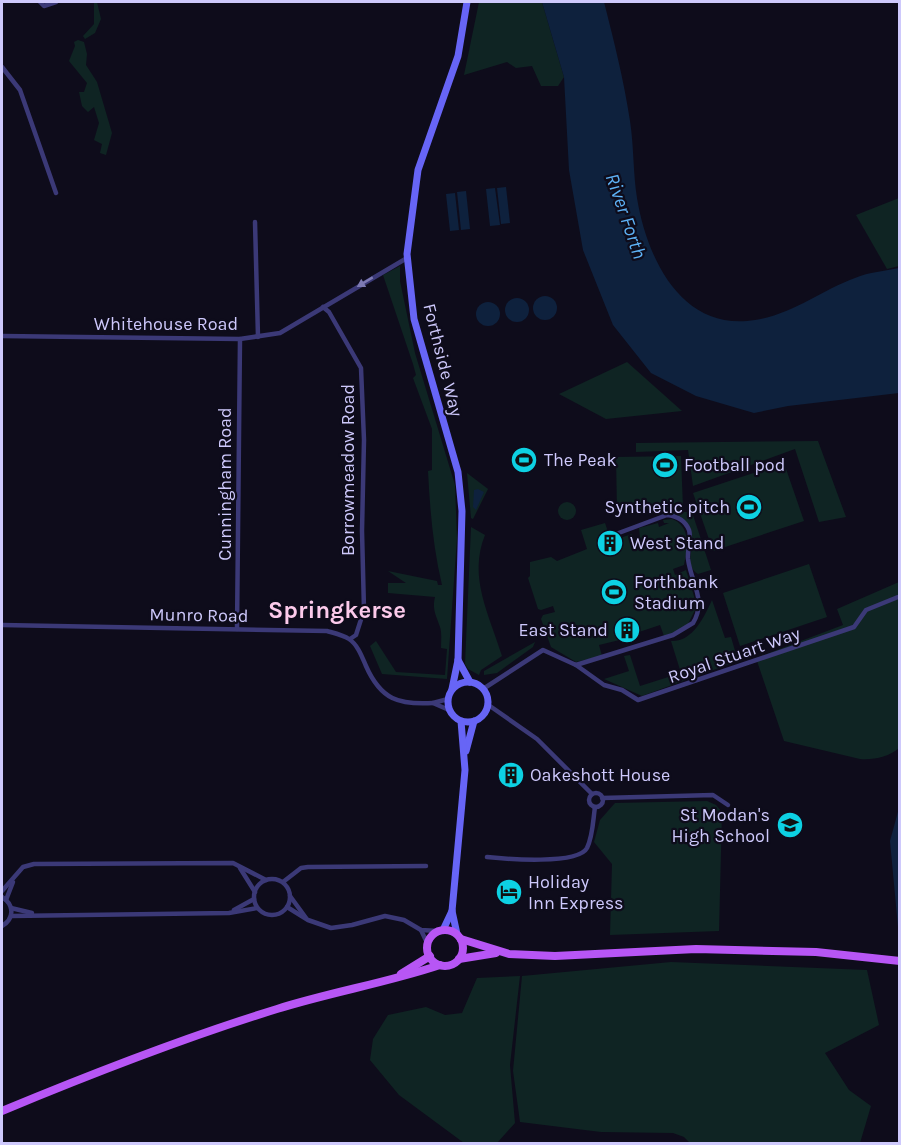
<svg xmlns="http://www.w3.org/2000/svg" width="901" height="1145" font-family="Karla,sans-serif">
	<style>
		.green { fill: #0f2423 }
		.water { fill: #0e213d }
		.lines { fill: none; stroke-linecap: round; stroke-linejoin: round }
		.street { stroke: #3b3977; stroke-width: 4.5 }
		.secondary { stroke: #6765f6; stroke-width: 7 }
		.primary { stroke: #b756f5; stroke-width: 8 }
		.oneway { fill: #7d7ab3 }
		.labels { text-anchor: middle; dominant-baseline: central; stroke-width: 4.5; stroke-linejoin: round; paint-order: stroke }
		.street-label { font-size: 18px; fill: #cec9fc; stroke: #0e0c1b }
		.poi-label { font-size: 18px; fill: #cec9fc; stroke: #0e0c1b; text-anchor: start }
		.water-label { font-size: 20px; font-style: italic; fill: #5db1f5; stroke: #0e0c1b }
		.district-label { font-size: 24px; font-weight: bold; fill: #fccaeb; stroke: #0e0c1b }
	</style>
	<rect width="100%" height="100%" fill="#0e0c1b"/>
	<g class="green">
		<polygon points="94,2 97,2 101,19 95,33 85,39 83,36 94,24"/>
		<polygon points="479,2 542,2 564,77 558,86 541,86 532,66 516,68 507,62 464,75"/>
		<polygon points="78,40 84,42 87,54 86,65 97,82 112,133 106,155 100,153 102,144 94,140 99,123 94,107 88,112 82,106 79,92 84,92 87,83 69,61 75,46 74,42"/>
		<polygon points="899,198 899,266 887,269 856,215"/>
		<path d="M400,266V281L415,353L455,485L457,538L447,679L382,674L370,646L376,641L396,672L445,675L447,649L441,648C441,641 442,633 440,627C436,615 432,610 435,597L388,593V583H406L388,571L437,581L438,585H442C433,547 430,510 428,471L432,470V429L413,378L416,375L413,364L383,275Z"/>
		<polygon points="627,362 682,411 606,419 559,394"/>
		<polygon points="818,441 846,517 819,522 795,449 693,486 688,450 636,452 636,443"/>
		<polygon points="681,456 683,508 617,510 616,457"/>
		<polygon points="784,463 804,521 713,551 693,493"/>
		<polygon points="467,473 488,489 473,519 471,518"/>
		<circle cx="567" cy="511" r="9"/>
		<path d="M665,512H692L711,570L698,574C685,566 693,553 691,541C691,534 686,527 684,521L665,515Z"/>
		<path d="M672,519C691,526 688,548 684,565L673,569L675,575L686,570L697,606L686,628L664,636L660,625L636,633V636L599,645L602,656L576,662L551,647L541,619L543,615L555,612L553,606L541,610L538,609L528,578L530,576V562L551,557L557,561L587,549L581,530L605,523L611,541L632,534L634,540L640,538L639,528L658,523L659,527L669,523H664L663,520Z"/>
		<path d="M471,527L485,535C468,577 489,614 502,656L481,670L479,675L468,669L465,664Z"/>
		<polygon points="809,564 827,617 740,646 723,593"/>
		<path d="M899,582V748C889,757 874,760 860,759L784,741L756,658L843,625L837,609Z"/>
		<path d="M712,600L725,638L731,637L738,661L642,696L604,679L629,671L624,656L630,655L640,686L681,673L671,641C693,642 704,617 712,600Z"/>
		<polygon points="535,642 533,647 497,673 484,675 484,671"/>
		<polygon points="707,801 716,805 722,812 719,931 610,935 612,864 594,842 600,820 615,803"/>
		<polygon points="671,962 867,970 879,1025 825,1053 849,1090 871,1106 860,1143 690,1143 684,1137 673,1133 601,1132 520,1122 513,1071 522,976"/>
		<polygon points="520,976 510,1065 515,1123 497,1143 464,1143 399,1095 370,1060 373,1039 388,1015 426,1007 445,1015 462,1013 477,978"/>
	</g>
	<g class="water">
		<path d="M542,2H604C614,41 624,81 630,121C634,147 633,173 637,198C647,259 682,332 755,320C791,315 822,290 855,278C869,272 885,271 899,268V393L788,406L754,413L696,396L651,373L613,325L583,250L569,170L564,77Z"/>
		<polygon points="506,187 510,223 501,224 497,188"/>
		<polygon points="495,188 500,225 490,226 486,189"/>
		<polygon points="466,191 470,229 461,230 457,192"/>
		<polygon points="455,193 459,230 450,231 446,194"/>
		<circle cx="545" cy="308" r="12"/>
		<circle cx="517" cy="310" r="12"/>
		<circle cx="488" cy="314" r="12"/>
		<polygon points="478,489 484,492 476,510 473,507 474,490"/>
		<polygon points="899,808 899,938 890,841"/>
	</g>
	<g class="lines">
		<g class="street">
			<polyline points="40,2 44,6 56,2"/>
			<polyline points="2,67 20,90 56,193"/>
			<polyline points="255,222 258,337"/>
			<polyline points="323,307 329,312 361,368 364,440 362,531 364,610 356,635 350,639"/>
			<polyline points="2,336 240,339 280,333 407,258"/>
			<path d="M2,625L327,631C334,633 343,635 349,639C358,645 362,657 366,666C381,700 399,705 433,703"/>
			<polyline points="237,629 240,339"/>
			<polyline points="576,665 604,685 622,690 638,700 854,627 866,610 898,597"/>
			<path d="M483,689L543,650L576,665L673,635L693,623C707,600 691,583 688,559C687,549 692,539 689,530C685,520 677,516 667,515L616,534"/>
			<polyline points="448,699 433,703 449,710"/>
			<polyline points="487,704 537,739 592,794"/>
			<circle cx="596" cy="800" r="7"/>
			<polyline points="602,798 713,795 728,805"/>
			<path d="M487,857C506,859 578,865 587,848C593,836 593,820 595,807"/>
			<polyline points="240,868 255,892"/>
			<circle cx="272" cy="897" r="18"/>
			<polyline points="283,882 301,868 308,867 426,866"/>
			<polyline points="2,891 23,867 34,864 233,863 266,880"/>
			<polyline points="290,896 306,918"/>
			<path d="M2,897C15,905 14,919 2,926"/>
			<polyline points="6,900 13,882"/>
			<polyline points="287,907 308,920 331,928 352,925 385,916 404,920 421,930 439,931"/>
			<polyline points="11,908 32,913"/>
			<polyline points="234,910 254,899"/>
			<polyline points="11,916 229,913 257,908"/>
			<polyline points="421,930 428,945"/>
		</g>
		<g class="secondary">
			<polyline points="458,660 470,682"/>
			<circle cx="468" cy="702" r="20"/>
			<polyline points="452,689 458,660 462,511 458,472 414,319 407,254 418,170 458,56 467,2"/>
			<polyline points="466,751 474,721"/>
			<polyline points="443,930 452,911"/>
			<polyline points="457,934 452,911 465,770 461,721"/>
		</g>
		<g class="primary">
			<circle cx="445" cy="948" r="18"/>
			<polyline points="461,939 509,954 555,956 696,949 816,952 900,961"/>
			<polyline points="459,959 496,953"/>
			<polyline points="401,974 430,956"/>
			<path d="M2,1111C91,1074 183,1038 277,1009C331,992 386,983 440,965"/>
		</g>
	</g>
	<defs><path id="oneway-solid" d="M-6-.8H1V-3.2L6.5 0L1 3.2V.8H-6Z" transform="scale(1.5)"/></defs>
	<use class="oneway" href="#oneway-solid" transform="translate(365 282) rotate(149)"/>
	<defs>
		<symbol id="stadium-disc" viewBox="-11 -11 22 22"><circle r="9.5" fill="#0dd1e3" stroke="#0e0c1b"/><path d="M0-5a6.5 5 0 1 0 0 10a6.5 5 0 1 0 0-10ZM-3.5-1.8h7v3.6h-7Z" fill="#111"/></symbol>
		<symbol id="building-disc" viewBox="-11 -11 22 22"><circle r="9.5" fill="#0dd1e3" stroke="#0e0c1b"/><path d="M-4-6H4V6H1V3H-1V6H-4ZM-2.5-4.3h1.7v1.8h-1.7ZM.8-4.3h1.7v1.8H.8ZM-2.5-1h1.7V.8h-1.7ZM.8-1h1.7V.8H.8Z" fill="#111"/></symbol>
		<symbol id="school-disc" viewBox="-11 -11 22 22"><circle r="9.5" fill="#0dd1e3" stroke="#0e0c1b"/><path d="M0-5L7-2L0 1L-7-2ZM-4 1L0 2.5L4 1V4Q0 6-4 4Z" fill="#111"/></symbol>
		<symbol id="hotel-disc" viewBox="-11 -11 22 22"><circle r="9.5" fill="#0dd1e3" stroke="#0e0c1b"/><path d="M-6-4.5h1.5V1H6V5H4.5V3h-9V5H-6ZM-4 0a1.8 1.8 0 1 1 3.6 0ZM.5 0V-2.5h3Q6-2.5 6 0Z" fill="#111"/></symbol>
	</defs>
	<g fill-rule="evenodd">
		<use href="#stadium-disc" x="509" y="445" width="30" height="30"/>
		<use href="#stadium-disc" x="650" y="450" width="30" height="30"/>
		<use href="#stadium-disc" x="734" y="492" width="30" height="30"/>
		<use href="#building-disc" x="595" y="528" width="30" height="30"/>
		<use href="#stadium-disc" x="599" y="577" width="30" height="30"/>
		<use href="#building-disc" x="612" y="615" width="30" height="30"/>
		<use href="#building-disc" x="496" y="760" width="30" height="30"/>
		<use href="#school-disc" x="775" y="810" width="30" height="30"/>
		<use href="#hotel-disc" x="494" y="877" width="30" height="30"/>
	</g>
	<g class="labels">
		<g class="street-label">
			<text x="166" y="324">Whitehouse Road</text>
			<text transform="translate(443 360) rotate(76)">Forthside Way</text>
			<text transform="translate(348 470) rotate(-90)">Borrowmeadow Road</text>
			<text transform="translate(225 484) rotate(-90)">Cunningham Road</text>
			<text transform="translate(199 615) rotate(1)">Munro Road</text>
			<text transform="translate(734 655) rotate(-19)">Royal Stuart Way</text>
		</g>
		<g class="poi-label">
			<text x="544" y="460">The Peak</text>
			<text x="684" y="465">Football pod</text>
			<text x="730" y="507" text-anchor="end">Synthetic pitch</text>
			<text x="630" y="543">West Stand</text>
			<text x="634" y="582">Forthbank<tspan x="634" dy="21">Stadium</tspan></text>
			<text x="608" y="630" text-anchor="end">East Stand</text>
			<text x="530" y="775">Oakeshott House</text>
			<text x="770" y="815" text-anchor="end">St Modan's<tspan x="770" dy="21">High School</tspan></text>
			<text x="528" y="882">Holiday<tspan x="528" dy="21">Inn Express</tspan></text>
		</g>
		<g class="water-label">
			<text transform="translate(626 216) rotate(71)">River Forth</text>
		</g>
		<g class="district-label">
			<text x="337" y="610">Springkerse</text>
		</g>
	</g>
	<rect width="901" height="1145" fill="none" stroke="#cec9fc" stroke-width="6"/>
</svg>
